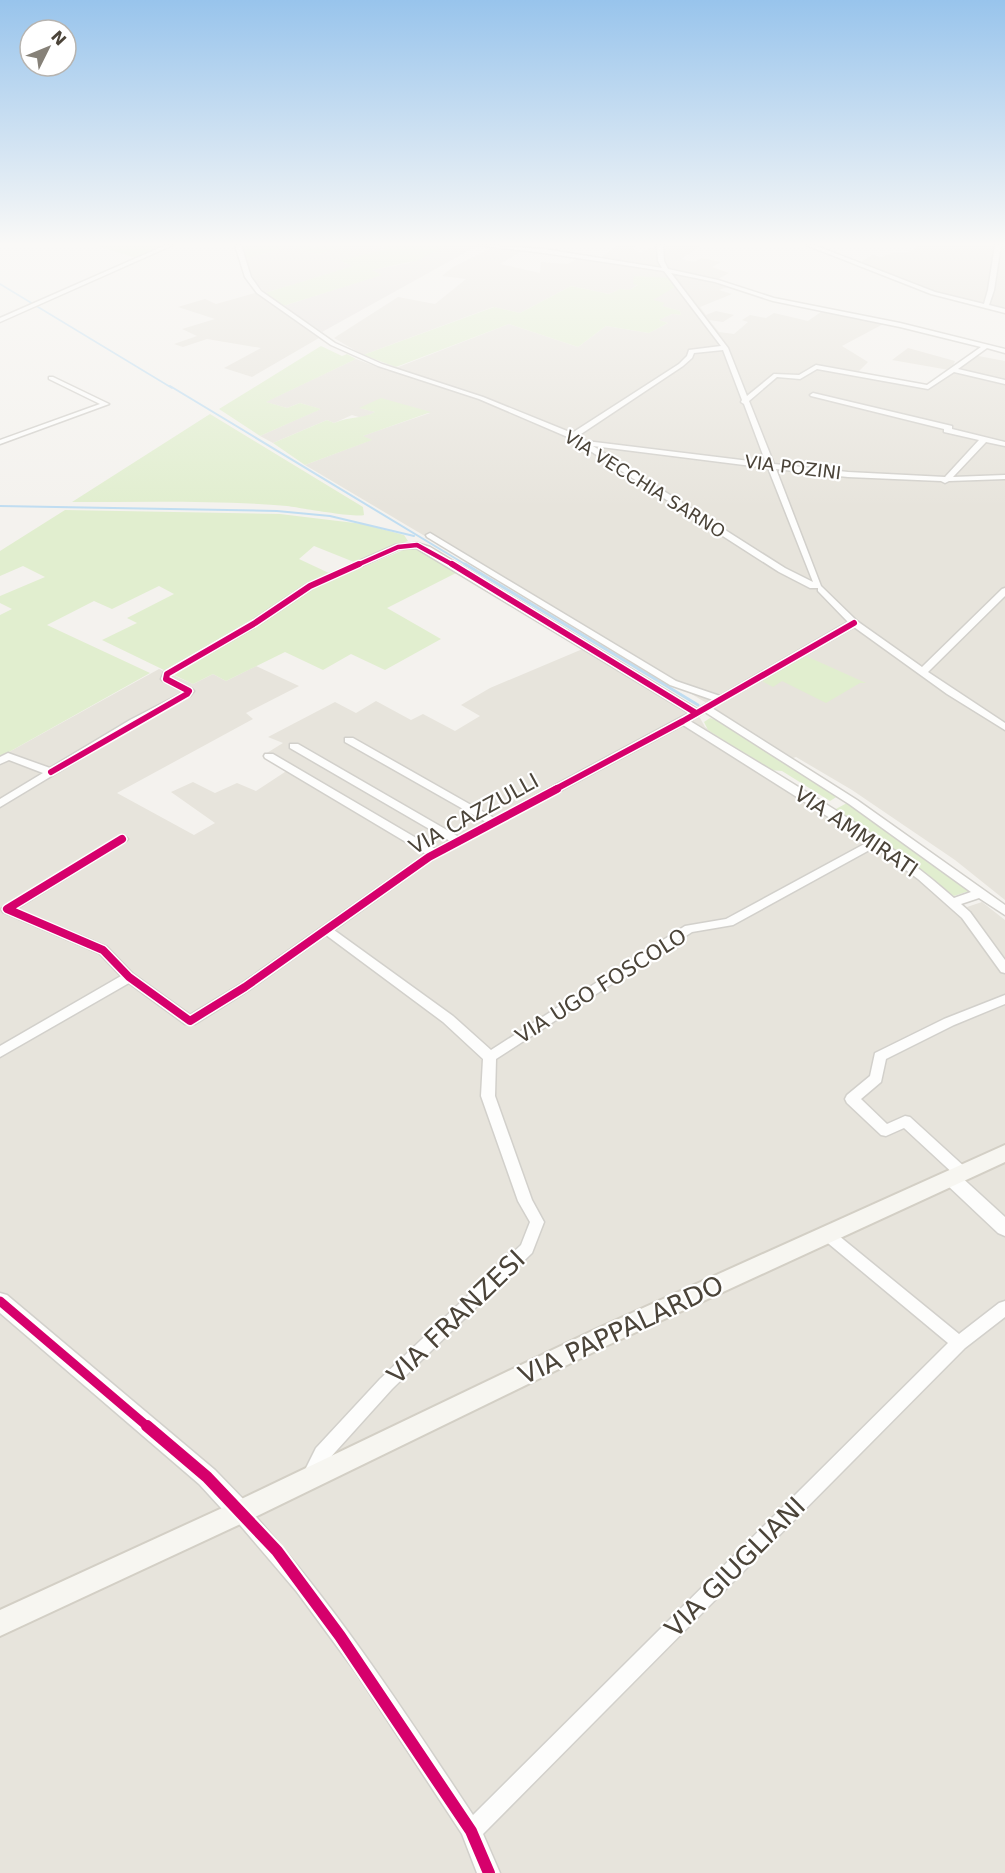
<svg xmlns="http://www.w3.org/2000/svg" width="1005" height="1873" font-family="'DejaVu Sans',sans-serif">
	<style>
		.residential { fill: #e7e4dc }
		.industrial { fill: #e6e2de }
		.green { fill: #e1eecf }
		.lines { fill: none; stroke-linecap: round; stroke-linejoin: round }
		.stream-far2 { stroke: #c0ddf1; stroke-width: 1.5 }
		.stream-far1 { stroke: #c0ddf1; stroke-width: 2 }
		.stream { stroke: #c0ddf1; stroke-width: 3 }
		.minor-casing { stroke: #d2d0cb; stroke-width: 3 }
		.tertiary-casing { stroke: #d2d0cb; stroke-width: 3 }
		.secondary-casing { stroke: #d3cfc5; stroke-width: 4 }
		.minor { fill: #fdfdfc; fill-rule: evenodd }
		.tertiary { fill: #fdfdfc; fill-rule: evenodd }
		.secondary { fill: #f7f6f1; fill-rule: evenodd }
		.cycleway-far4-casing { stroke: #fff; stroke-width: 7 }
		.cycleway-far3-casing { stroke: #fff; stroke-width: 9 }
		.cycleway-far2-casing { stroke: #fff; stroke-width: 11 }
		.cycleway-far1-casing { stroke: #fff; stroke-width: 13 }
		.cycleway-casing { stroke: #fff; stroke-width: 16 }
		.cycleway-far4 { stroke: #d6006c; stroke-width: 4.5 }
		.cycleway-far3 { stroke: #d6006c; stroke-width: 6 }
		.cycleway-far2 { stroke: #d6006c; stroke-width: 8 }
		.cycleway-far1 { stroke: #d6006c; stroke-width: 9 }
		.cycleway { stroke: #d6006c; stroke-width: 12 }
		.labels { text-anchor: middle; dominant-baseline: central; stroke-width: 4.5; stroke-linejoin: round; paint-order: stroke }
		.far-street-label { font-size: 18px; fill: #4b4439; stroke: #fff }
		.street-label { font-size: 21px; fill: #4b4439; stroke: #fff }
		.near-street-label { font-size: 26px; fill: #4b4439; stroke: #fff }
	</style>
	<rect width="100%" height="100%" fill="#f4f2ee"/>
	<g class="residential">
		<polygon points="350,245 390,247 341,262 355,266 265,293 254,280 245,259 291,246 318,254"/>
		<polygon points="497,245 522,245 519,247 527,248 500,264 540,273 541,262 568,264 581,256 600,258 618,245 637,246 633,249 640,253 657,245 702,245 681,259 694,262 702,258 721,262 712,267 729,273 716,280 733,285 719,290 732,294 700,307 706,315 716,311 734,315 723,322 709,320 719,332 734,334 748,322 742,320 750,315 766,318 774,313 808,321 825,309 887,322 842,346 868,362 858,372 925,385 949,370 892,360 908,348 955,361 952,368 973,355 1005,361 1005,900 955,860 852,790 796,757 793,758 718,713 715,708 305,465 371,440 362,436 430,413 360,408 376,412 362,418 352,415 334,423 327,420 273,443 260,436 320,409 300,403 287,408 265,402 356,359 388,371 509,324 578,347 606,326 649,333 668,323 658,320 672,314 681,315 680,311 661,306 652,300 673,287 634,276 634,284 639,284 629,290 620,289 609,294 571,286 520,313 493,307 363,355 334,338 398,297 435,304 466,279 442,276 453,267"/>
		<polygon points="919,245 1005,245 1005,310 931,291 861,262 872,255 882,257 892,253 909,252"/>
		<polygon points="255,293 319,338 252,377 224,368 261,348 207,339 183,347 174,344 197,336 182,329 215,319 178,307 205,299 216,304"/>
		<polygon points="585,648 700,718 705,727 902,854 967,907 982,902 1005,920 1005,1873 0,1873 0,757 159,669 193,684 213,674 226,681 256,666 299,686 246,713 253,719 117,793 194,835 215,823 171,792 193,782 215,793 237,783 256,791 288,770 262,756 283,743 268,737 335,702 356,713 376,701 411,720 423,714 455,731 480,716 461,705 490,688"/>
	</g>
	<polygon class="industrial" points="446,245 477,246 322,332 283,306 381,275 371,270 409,263"/>
	<g class="green">
		<polygon points="95,245 164,245 136,258"/>
		<polygon points="242,245 310,245 314,247 350,245 318,254 291,246 245,259"/>
		<polygon points="384,245 446,245 419,260 372,270 382,275 283,306 265,293 353,266 340,261 389,248"/>
		<polygon points="634,276 670,278 677,286 653,300 665,303 662,306 680,311 681,315 672,314 659,320 668,323 649,333 606,326 578,347 509,324 396,367 363,355 494,307 520,313 571,286 609,294 620,289 629,290 638,285 633,284"/>
		<polygon points="321,346 342,356 347,354 356,359 266,402 287,408 300,403 321,409 260,436 219,409"/>
		<path d="M381,398L431,412L363,436L372,440L305,465L273,443L327,420L334,423C351,416 362,419 375,412L359,408Z"/>
		<path d="M210,414L363,507L364,515C356,518 301,508 287,506C216,500 144,502 72,502Z"/>
		<polygon points="65,510 280,514 363,524 404,535 408,541 354,562 314,546 299,559 331,574 166,671 102,640 137,623 127,618 174,594 159,586 112,609 94,601 47,625 150,673 0,757 0,615 12,609 0,603 0,596 45,577 23,566 0,576 0,551"/>
		<polygon points="408,548 418,550 456,573 387,608 441,639 385,670 351,654 323,670 285,652 226,681 213,674 193,684 172,674 319,586"/>
		<polygon points="806,656 866,683 860,683 826,703 782,681 773,687 762,681"/>
		<polygon points="710,718 716,720 838,796 830,801 782,771 770,770 708,730 704,722"/>
		<polygon points="847,803 969,891 954,896 901,855 834,810"/>
	</g>
	<g class="lines">
		<polyline class="stream-far2" points="0,284 172,388"/>
		<g class="stream-far1">
			<polyline points="170,386 468,566"/>
			<polyline points="0,506 277,511 330,516 414,536"/>
		</g>
		<polyline class="stream" points="465,564 698,705"/>
		<defs>
			<g id="minor">
				<polygon points="166,245 173,245 0,322 0,318"/>
				<path d="M235,245H241L251,277L261,291L335,343L382,364L483,397L572,433L679,364L687,356L689,350L721,346L664,271L544,253L477,245L544,249L662,268L658,261L657,245H663L664,261L668,269L718,280L774,298L900,323L1005,349V353L987,348L958,369L1005,380V384L954,372L928,389L817,369L800,379L777,377L749,401L774,464L848,472L945,477L979,440L944,432V429L811,396L810,395L813,393L952,426V429L1005,442V446L986,442L953,477L1005,475V479L949,481L945,483L941,481L848,477L776,469L821,586L857,621L922,667L1002,589L1005,588V596L928,672L1005,723V730L947,694L854,627L712,708L857,800L1005,905V915L979,898L961,904L970,912L1005,960V973L1001,972L962,918L918,879L875,847L733,925L692,932L496,1059L495,1096L532,1200L544,1222L532,1253L392,1389L328,1460L317,1482L311,1484L305,1482L302,1476L316,1448L380,1379L521,1245L530,1222L518,1201L481,1096L483,1059L443,1022L326,935L249,990L195,1024H185L129,983L0,1057V1046L121,976L99,953L3,912L1,909L118,837H126L128,839L126,841L16,909L107,947L133,974L190,1015L241,984L426,854L265,758L264,756L265,754H273L435,849L450,841L290,748V744H298L459,837L486,822L345,742V738H353L494,818L689,713L416,548L400,549L313,588L258,625L171,675V678L192,689L194,691L190,696L138,724L0,807V799L43,773L9,760L0,764V757L8,753L50,768L130,720L184,692L163,681L161,679L164,672L252,621L307,584L395,545L417,543L430,547L697,709L713,700L670,685L427,537L426,535L430,533L676,681L720,696L848,622L818,591V588H810L779,572L570,438L479,399L378,366L331,345L257,293L245,277ZM671,273L715,282L773,301L900,327L981,347L927,385L816,365L799,375L774,374L747,396L728,348ZM723,350L742,400L741,402L744,404L766,463L586,441L578,436L683,366L692,358L694,353ZM593,446L768,468L813,582L785,568ZM705,712L849,804L971,892L954,898C875,828 780,777 690,721ZM683,725L868,842L726,919L685,926L491,1050L453,1016L334,930L433,859Z"/>
				<polygon points="806,245 814,245 935,292 984,304 988,290 995,245 1001,245 994,290 989,305 1005,309 1005,313 931,294"/>
				<polygon points="49,377 53,377 109,404 0,444 0,440 100,404 49,379"/>
				<polygon points="1005,995 1005,1004 954,1025 886,1059 881,1082 861,1099 887,1124 905,1116 910,1117 967,1169 969,1173 967,1177 962,1179 957,1177 904,1128 886,1136 881,1135 847,1103 845,1099 847,1095 870,1076 875,1053 944,1019"/>
				<path d="M828,1229L833,1231L959,1334L999,1303L1005,1301V1317L965,1348L483,1834L500,1873H477L462,1834L355,1671L297,1592L234,1518L231,1512L234,1506L240,1503L246,1506C333,1601 402,1708 473,1815L948,1343L823,1239L821,1235L823,1231Z"/>
			</g>
			<g id="tertiary">
				<polygon points="952,1172 958,1174 1005,1217 1005,1236 998,1233 946,1184 943,1179 946,1174"/>
				<polygon points="0,1293 7,1295 215,1470 248,1504 251,1512 248,1520 240,1523 232,1520 199,1484 0,1313"/>
			</g>
			<polygon id="secondary" points="1005,1145 1005,1162 608,1345 249,1520 0,1636 0,1610 231,1504 592,1331"/>
		</defs>
		<use href="#minor" class="minor-casing"/>
		<use href="#tertiary" class="tertiary-casing"/>
		<use href="#secondary" class="secondary-casing"/>
		<use href="#minor" class="minor"/>
		<use href="#tertiary" class="tertiary"/>
		<use href="#secondary" class="secondary"/>
		<defs>
			<polyline id="cycleway-far4" points="355,566 398,547 417,545 455,566"/>
			<g id="cycleway-far3">
				<polyline points="452,564 696,713"/>
				<polyline points="51,772 187,694 189,691 166,679 167,674 255,623 310,586 359,564"/>
				<polyline points="554,790 683,721 854,623"/>
			</g>
			<polyline id="cycleway-far2" points="122,839 7,909 103,950 129,977 190,1021 245,987 429,857 557,789"/>
			<polyline id="cycleway-far1" points="0,1301 148,1427"/>
			<polyline id="cycleway" points="147,1426 207,1477 277,1551 340,1636 471,1831 489,1873"/>
		</defs>
		<use href="#cycleway-far4" class="cycleway-far4-casing"/>
		<use href="#cycleway-far3" class="cycleway-far3-casing"/>
		<use href="#cycleway-far2" class="cycleway-far2-casing"/>
		<use href="#cycleway-far1" class="cycleway-far1-casing"/>
		<use href="#cycleway" class="cycleway-casing"/>
		<use href="#cycleway-far4" class="cycleway-far4"/>
		<use href="#cycleway-far3" class="cycleway-far3"/>
		<use href="#cycleway-far2" class="cycleway-far2"/>
		<use href="#cycleway-far1" class="cycleway-far1"/>
		<use href="#cycleway" class="cycleway"/>
	</g>
	<linearGradient id="sky" x2="0" y2="1"><stop stop-color="#98c4ec"/><stop offset="0.48" stop-color="#faf9f7"/><stop offset="1" stop-color="#faf9f7" stop-opacity="0"/></linearGradient>
	<rect width="1005" height="508" fill="url(#sky)"/>
	<g class="labels">
		<g class="far-street-label">
			<text transform="translate(793 467) rotate(7)">VIA POZINI</text>
			<text transform="translate(645 484) rotate(32)">VIA VECCHIA SARNO</text>
		</g>
		<g class="street-label">
			<text transform="translate(474 814) rotate(-29)">VIA CAZZULLI</text>
			<text transform="translate(856 832) rotate(34)">VIA AMMIRATI</text>
			<text transform="translate(601 986) rotate(-32)">VIA UGO FOSCOLO</text>
		</g>
		<g class="near-street-label">
			<text transform="translate(456 1317) rotate(-44)">VIA FRANZESI</text>
			<text transform="translate(621 1330) rotate(-25)">VIA PAPPALARDO</text>
			<text transform="translate(735 1567) rotate(-45)">VIA GIUGLIANI</text>
		</g>
	</g>
	<g transform="translate(48 48) rotate(47)"><circle r="28" fill="#ffffff" stroke="#b7b4b0" stroke-width="1.5"/>
	<path d="M0-4.5L10 22L0 15L-10 22Z" fill="#868178"/>
	<text y="-9" font-size="16" font-weight="bold" text-anchor="middle" fill="#4b4439">N</text>
	</g>
</svg>
